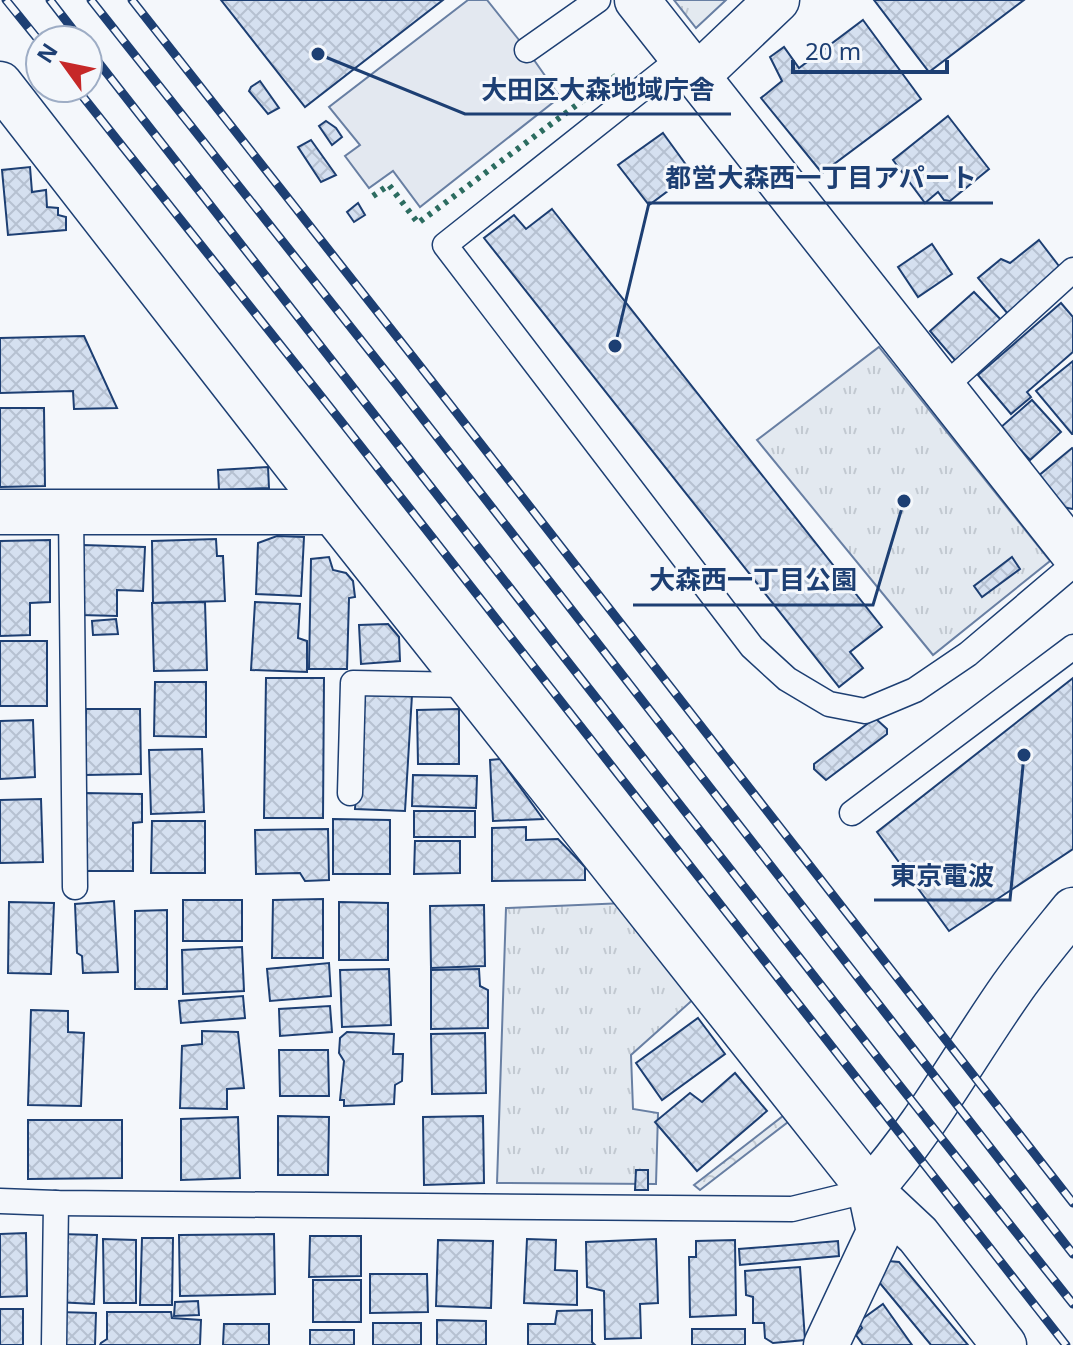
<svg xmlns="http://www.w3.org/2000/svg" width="1073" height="1345" font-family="'Noto Sans','Noto Sans JP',sans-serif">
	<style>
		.forest { fill: url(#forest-crowns); stroke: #687fa3; stroke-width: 2 }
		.park { fill: url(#park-tufts); stroke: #687fa3; stroke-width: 2 }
		.parking { fill: #e3e8f0; stroke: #687fa3; stroke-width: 2 }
		.building { fill: url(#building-cross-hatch); stroke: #1d3f73; stroke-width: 2 }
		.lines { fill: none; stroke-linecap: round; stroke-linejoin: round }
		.service-casing { stroke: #1d3f73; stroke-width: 27 }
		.minor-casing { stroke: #1d3f73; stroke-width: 47 }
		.service { stroke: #f4f7fb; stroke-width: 24 }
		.minor { stroke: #f4f7fb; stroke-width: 44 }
		.rail-casing { stroke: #1d3f73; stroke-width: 9 }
		.rail { stroke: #f4f7fb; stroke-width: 6; stroke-dasharray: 18; stroke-linecap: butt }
		.hedge { stroke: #2c6c60; stroke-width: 6; stroke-dasharray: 4 6; stroke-linecap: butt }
		.leader { fill: none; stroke: #1d3f73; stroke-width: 3 }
		.callout-dot { fill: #1d3f73; stroke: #f4f7fb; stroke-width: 3 }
		.callout-label { font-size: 26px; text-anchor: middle; font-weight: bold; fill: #1d3f73; stroke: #f4f7fb; stroke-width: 6; stroke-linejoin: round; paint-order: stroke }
	</style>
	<defs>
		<pattern id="forest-crowns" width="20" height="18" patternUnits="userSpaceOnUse" patternTransform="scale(2)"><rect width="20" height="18" fill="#e3e9f0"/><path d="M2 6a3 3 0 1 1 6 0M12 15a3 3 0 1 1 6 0" fill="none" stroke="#c2c9d1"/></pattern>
		<pattern id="park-tufts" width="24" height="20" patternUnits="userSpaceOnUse" patternTransform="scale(2)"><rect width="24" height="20" fill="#e3e9f0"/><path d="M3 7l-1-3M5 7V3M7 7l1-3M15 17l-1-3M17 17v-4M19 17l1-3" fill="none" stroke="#c2c9d1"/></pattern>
		<pattern id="building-cross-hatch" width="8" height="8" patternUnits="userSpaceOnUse" patternTransform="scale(2)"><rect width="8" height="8" fill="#d5e0f0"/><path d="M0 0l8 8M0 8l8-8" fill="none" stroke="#b6c1d1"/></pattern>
	</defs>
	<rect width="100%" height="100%" fill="#f4f7fb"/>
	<polygon class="forest" points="783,1116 788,1122 700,1190 694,1185"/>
	<g class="park">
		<polygon points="674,0 726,0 696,28"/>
		<polygon points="879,347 1050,561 933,655 757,440"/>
		<polygon points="625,903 697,996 631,1055 633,1109 658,1113 656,1184 497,1183 506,908"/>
	</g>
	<polygon class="parking" points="468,0 487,0 527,50 560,97 420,207 393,171 369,188 345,156 360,145 329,107"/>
	<g class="building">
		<polygon points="221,0 443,0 305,107"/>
		<polygon points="874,0 1024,0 929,72"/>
		<polygon points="863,20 921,99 822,173 761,98 782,81 770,57 784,47 799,68"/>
		<polygon points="260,81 279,108 268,114 249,91 251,87"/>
		<polygon points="948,116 989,169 950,201 944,200 938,192 925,203 893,160"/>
		<polygon points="326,121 336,128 342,137 332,145 319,126"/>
		<polygon points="663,133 692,173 649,205 618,165"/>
		<polygon points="311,140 336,175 321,182 298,147"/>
		<polygon points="30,167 32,192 46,190 47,207 58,208 58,215 66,217 66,230 8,235 2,170"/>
		<polygon points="358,203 365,215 354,222 347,212"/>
		<polygon points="552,209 882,627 850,652 863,668 839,687 484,238 514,215 526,229"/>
		<polygon points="1039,240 1062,270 1008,314 978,278 1001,259 1010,263"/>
		<polygon points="932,244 952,274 918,297 898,267"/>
		<polygon points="974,292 1006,325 960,366 930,331"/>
		<polygon points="1061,303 1073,317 1073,352 1027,392 1031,397 1011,414 978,375"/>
		<polygon points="84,336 117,408 74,409 73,391 0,393 0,338"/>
		<polygon points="1073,361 1073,434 1072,434 1036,391"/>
		<polygon points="1032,400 1061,432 1030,460 1000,428"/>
		<polygon points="0,408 44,408 45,486 0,487"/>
		<polygon points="1072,448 1073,449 1073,509 1062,507 1037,477"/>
		<polygon points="268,467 269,488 219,490 218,470"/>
		<polygon points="277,536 304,537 301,596 256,594 258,543"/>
		<polygon points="216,539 217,556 223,556 225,601 153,603 152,541"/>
		<polygon points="50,540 50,602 30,603 30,635 0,636 0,541"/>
		<polygon points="83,545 145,547 143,591 117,590 117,616 81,615"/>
		<polygon points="329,557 333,570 346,573 353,581 355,597 349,598 347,669 309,669 311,559"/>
		<polygon points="1012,557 1020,569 982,597 974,586"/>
		<polygon points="205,602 207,670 154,671 152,603"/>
		<polygon points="255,602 300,604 298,638 307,641 307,672 251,670"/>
		<polygon points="116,619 118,634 93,635 92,621"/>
		<polygon points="388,624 399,637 400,661 361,664 359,625"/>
		<rect x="0" y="641" width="47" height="65"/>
		<polygon points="266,678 324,678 323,818 264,818"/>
		<polygon points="1073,678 1073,849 949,931 877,832"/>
		<polygon points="155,682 206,682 206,737 154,736"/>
		<polygon points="363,693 412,695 405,811 355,809"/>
		<polygon points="86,709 140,709 141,774 85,775"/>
		<polygon points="459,709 459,764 418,764 417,710"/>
		<polygon points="875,718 887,729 887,734 826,780 814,769 814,764"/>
		<polygon points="33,720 35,777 0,779 0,721"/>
		<polygon points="202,749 204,812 151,814 149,750"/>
		<polygon points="500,759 543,819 493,821 490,760"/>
		<polygon points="413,775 477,776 476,808 412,806"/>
		<polygon points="84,793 142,794 142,822 133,823 133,871 84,871"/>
		<polygon points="41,799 43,862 0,863 0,800"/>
		<rect x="414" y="811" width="61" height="26"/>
		<polygon points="333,819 390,820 390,874 333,874"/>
		<polygon points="152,821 205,821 205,873 151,873"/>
		<polygon points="526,827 526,840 558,839 585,867 585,880 492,881 492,828"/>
		<polygon points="328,829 329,880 305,881 300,873 256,874 255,830"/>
		<polygon points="415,841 460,841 460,873 414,874"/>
		<polygon points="323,899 323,958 272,958 273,900"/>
		<rect x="183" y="900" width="59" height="41"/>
		<polygon points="114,901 118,972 83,973 82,956 77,953 75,904"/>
		<polygon points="9,902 54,903 51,974 8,973"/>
		<polygon points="339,902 388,903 388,960 339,960"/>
		<polygon points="484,905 485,966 431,968 430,906"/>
		<polygon points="167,910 167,989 135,989 135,911"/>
		<polygon points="242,947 244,991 183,994 182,950"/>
		<polygon points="329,963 331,996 270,1001 267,969"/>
		<polygon points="389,969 391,1025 342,1027 340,970"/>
		<polygon points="479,969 480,986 488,990 488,1028 431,1029 431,970"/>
		<polygon points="243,996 245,1018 181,1023 179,1001"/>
		<polygon points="330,1006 332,1032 280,1036 279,1009"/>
		<polygon points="31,1010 68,1011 68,1032 84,1033 81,1106 28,1105"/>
		<polygon points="698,1018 725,1054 662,1100 636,1063"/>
		<polygon points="202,1031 238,1032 244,1088 227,1089 227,1109 180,1108 182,1046 202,1044"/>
		<polygon points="347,1032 394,1034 393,1054 403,1054 402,1081 395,1085 394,1104 344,1106 344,1100 340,1100 344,1061 339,1053 340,1038"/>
		<polygon points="485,1033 486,1093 432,1094 431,1034"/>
		<polygon points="279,1050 328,1050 329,1096 280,1096"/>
		<polygon points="735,1073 767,1111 697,1171 655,1122 690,1093 702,1102"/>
		<polygon points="278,1116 329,1117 328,1175 278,1175"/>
		<polygon points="483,1116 484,1183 424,1185 423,1117"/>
		<polygon points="238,1117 240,1178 181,1180 181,1119"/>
		<polygon points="28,1120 122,1120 122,1178 28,1179"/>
		<polygon points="636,1170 648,1170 648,1190 635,1190"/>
		<polygon points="26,1233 27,1296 0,1297 0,1234"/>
		<polygon points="59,1234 97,1235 94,1304 56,1302"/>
		<polygon points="274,1234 275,1294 180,1296 179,1235"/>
		<polygon points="310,1236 361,1236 361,1276 309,1277"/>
		<polygon points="142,1238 173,1238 172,1305 140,1305"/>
		<polygon points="103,1239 136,1240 136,1303 104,1303"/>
		<polygon points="527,1239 556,1240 555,1270 577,1271 577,1305 524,1303"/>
		<polygon points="656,1239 658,1303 640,1304 641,1338 605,1339 604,1291 587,1287 586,1242"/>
		<polygon points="438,1240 493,1241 491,1308 436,1306"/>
		<polygon points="735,1240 736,1315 690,1317 689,1257 696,1257 696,1241"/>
		<polygon points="838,1241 839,1256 740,1265 739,1249"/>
		<polygon points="888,1261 899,1262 968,1345 931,1345 879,1282"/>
		<polygon points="800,1267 805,1340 773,1343 765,1338 764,1323 753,1323 753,1297 746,1295 745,1271"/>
		<polygon points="370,1274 427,1274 428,1312 370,1313"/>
		<rect x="313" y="1280" width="48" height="42"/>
		<polygon points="198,1301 199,1315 174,1316 175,1302"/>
		<polygon points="883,1304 912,1345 863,1345 856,1335 862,1328 858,1322"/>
		<rect x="0" y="1309" width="23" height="36"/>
		<polygon points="592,1310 592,1342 595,1345 528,1345 528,1324 555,1324 557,1311"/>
		<polygon points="58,1312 96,1313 95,1345 57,1345"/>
		<polygon points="107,1312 171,1312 172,1318 201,1320 200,1345 100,1345 101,1343 107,1339"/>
		<polygon points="437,1320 486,1321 486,1345 437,1345"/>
		<rect x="373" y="1323" width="48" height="22"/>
		<polygon points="224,1324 269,1324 269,1345 223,1345"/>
		<rect x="692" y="1329" width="53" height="16"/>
		<rect x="310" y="1330" width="44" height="15"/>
	</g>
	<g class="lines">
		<defs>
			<g id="service">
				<polyline points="527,50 598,0"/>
				<polyline points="682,57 445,245 752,647 787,679 829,704 865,711 915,690 968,654 1073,565"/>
				<polyline points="943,388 1073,270"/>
				<polyline points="71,511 75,887"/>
				<polyline points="350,793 353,683 471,685"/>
				<polyline points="852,813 1073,647"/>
				<polyline points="0,1201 56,1203 792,1209 870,1190"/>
				<polyline points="54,1345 56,1203"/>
			</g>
			<g id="minor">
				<polyline points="637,0 1073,553"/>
				<polyline points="697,76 777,0"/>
				<polyline points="0,84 333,512 870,1190 918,1235 1004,1345"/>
				<polyline points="0,512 333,512"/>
				<path d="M826,1345L879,1232L870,1190C925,1129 965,1055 1012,988C1031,961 1052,936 1073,910"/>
			</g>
		</defs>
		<use href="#service" class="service-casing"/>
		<use href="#minor" class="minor-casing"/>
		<use href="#service" class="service"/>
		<use href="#minor" class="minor"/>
		<defs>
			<g id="rail">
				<polyline points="6,0 40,42"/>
				<polyline points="50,0 81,40"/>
				<polyline points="91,0 395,383 1073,1254"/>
				<polyline points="132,0 420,366 1073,1203"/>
				<polyline points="88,49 900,1086 1073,1304"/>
				<polyline points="76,88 344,425 1066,1345"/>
			</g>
		</defs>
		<use href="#rail" class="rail-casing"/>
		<use href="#rail" class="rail"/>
		<polyline class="hedge" points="373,196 389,185 418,223 617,75"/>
	</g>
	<path class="leader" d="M318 54L465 114H731M615 346L649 203H993M904 501L873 605H633M1024 755L1010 900H874"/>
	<g class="callout-dot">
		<circle cx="318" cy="54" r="8"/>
		<circle cx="615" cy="346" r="8"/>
		<circle cx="904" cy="501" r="8"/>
		<circle cx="1024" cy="755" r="8"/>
	</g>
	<g class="callout-label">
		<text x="598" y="99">大田区大森地域庁舎</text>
		<text x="821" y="187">都営大森西一丁目アパート</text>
		<text x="753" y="589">大森西一丁目公園</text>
		<text x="942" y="885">東京電波</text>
	</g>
	<g transform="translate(64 64) rotate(303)"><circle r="38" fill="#f4f7fb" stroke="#9eadc5" stroke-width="2"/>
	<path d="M0-6L14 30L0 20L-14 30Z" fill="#c62828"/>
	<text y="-12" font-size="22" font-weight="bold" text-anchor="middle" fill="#1d3f73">N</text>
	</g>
	<path d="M793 60v12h154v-12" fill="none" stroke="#1d3f73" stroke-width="4"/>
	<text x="805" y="60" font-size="24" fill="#1d3f73" stroke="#f4f7fb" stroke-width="6" paint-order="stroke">20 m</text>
</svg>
